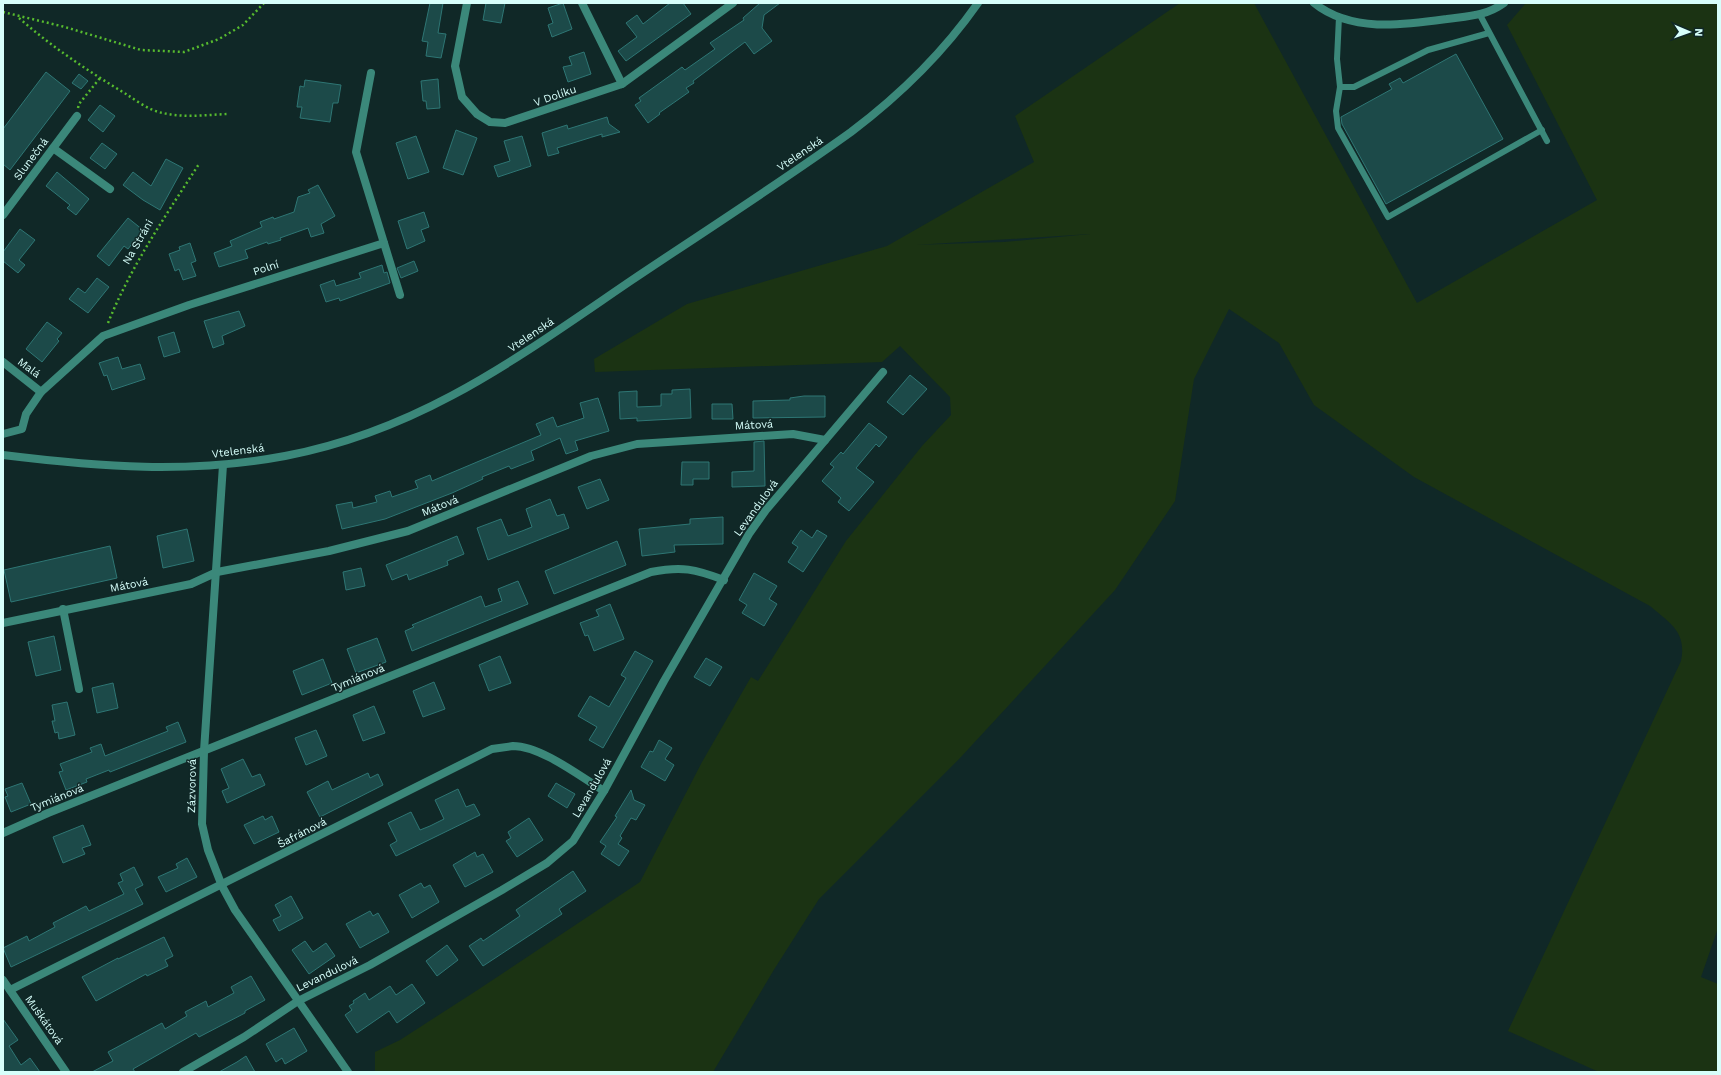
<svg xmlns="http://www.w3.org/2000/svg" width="1721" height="1075" font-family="'Work Sans',sans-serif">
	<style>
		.green { fill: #1b3313; fill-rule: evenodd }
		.building { fill: #1c4a49; stroke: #2e7674 }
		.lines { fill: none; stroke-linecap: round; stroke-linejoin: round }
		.path { stroke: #57bb2f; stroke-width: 2.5; stroke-dasharray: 2 3; stroke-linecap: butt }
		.service { stroke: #3b887a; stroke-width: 6 }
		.minor { stroke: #3b887a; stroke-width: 8 }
		.labels { text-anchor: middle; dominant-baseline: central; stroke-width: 3; stroke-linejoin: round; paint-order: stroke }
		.street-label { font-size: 11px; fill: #d7fffb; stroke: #102827 }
	</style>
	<rect width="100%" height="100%" fill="#102827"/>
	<path class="green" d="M1180,3H1254L1417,303L1597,200L1507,25L1526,3H1718V928L1701,977L1718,984V1072H1599L1508,1031L1681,661C1687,632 1670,623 1650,606L1414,477L1314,405L1279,343L1229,309L1194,379L1175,501L1115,590L960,758L819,899L775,968L713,1072H375V1052L400,1040L476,991L640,882L702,762L751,677L758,681L846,541L922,446L951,415L950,397L900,346L882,362L595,372L594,359L687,304L887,246L1034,162L1015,116ZM1090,234L1004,242L914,245H915Z"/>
	<g class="building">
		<polygon points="430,3 443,3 438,33 446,34 441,58 426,56 428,42 422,41"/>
		<polygon points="486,3 505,3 501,23 483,20"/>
		<polygon points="563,3 572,29 552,37 548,25 553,23 548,8"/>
		<polygon points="670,3 683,3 691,14 626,61 618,51 637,37 626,23 637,15 643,24"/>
		<polygon points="760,3 780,3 764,15 762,28 772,41 754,54 745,42 693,81 694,83 686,88 689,92 659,113 660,114 648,123 635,105 641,101 639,98 682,67 685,70 715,49 710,43 744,20 743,18"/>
		<polygon points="584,52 591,74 568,82 563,67 572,65 569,57"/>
		<polygon points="1456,54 1503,139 1386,204 1342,124 1341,117 1392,89 1389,84 1400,78 1403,83"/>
		<polygon points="46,72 70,91 10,170 3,164 3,129"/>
		<polygon points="79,74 88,81 81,89 72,83"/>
		<polygon points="438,79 440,108 427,109 426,101 423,101 421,81"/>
		<polygon points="305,80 341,85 338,103 333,103 330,122 300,118 302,107 297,107 300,86 304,87"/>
		<polygon points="100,105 115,116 103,132 88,120"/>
		<polygon points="607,117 609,124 620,132 602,137 602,134 557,148 559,153 548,156 542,133 567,125 568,129"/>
		<polygon points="456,130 477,138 463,175 443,168"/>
		<polygon points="416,136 429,172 408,179 396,143"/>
		<polygon points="522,136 531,166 498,177 494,166 510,161 504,141"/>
		<polygon points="102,143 117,154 105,169 90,158"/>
		<polygon points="166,159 183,168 160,210 143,200 123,185 133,172 151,186"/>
		<polygon points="57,172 89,199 76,215 67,208 70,205 46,186"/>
		<polygon points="318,185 335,216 321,224 324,233 311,237 308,228 280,238 281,240 268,244 267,242 245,250 248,258 219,267 214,253 232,246 230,241 262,227 260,222 273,217 274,219 294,212 298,197 310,193 308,190"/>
		<polygon points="424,212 429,227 421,230 425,241 407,249 398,221"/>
		<polygon points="128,218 143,230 128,249 124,246 109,266 97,256"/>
		<polygon points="20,229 35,240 19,260 25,265 18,273 3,261 3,252"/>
		<polygon points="190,243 196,261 191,263 196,276 183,280 179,269 175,271 169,254 180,250 179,247"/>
		<polygon points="414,261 418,271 401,278 397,268"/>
		<polygon points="382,265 384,273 387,272 390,283 340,301 339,298 326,302 320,285 334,280 336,286 361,278 359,273"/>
		<polygon points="97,278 109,287 88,313 69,299 78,288 85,293"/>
		<polygon points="239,311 245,326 222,336 224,344 213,348 204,321"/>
		<polygon points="47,322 62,333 57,339 59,341 42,362 26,349"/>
		<polygon points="174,332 180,352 164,357 158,337"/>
		<polygon points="118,357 122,369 140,364 145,379 112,390 107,375 104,376 99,363"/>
		<polygon points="910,375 927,389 903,415 887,402"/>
		<polygon points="690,389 691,418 637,421 637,418 620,419 619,392 637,391 637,407 661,406 661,394 672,394 672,390"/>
		<polygon points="804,396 825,396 825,417 753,418 753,401 790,400 790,398"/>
		<polygon points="598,398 609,431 575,441 578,450 566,454 560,438 531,451 534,460 511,469 509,466 482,477 483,479 452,493 385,519 342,529 336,505 352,502 353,508 377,502 375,496 390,491 392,497 418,488 415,481 430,475 432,481 541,435 536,424 553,417 557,427 584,418 580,403"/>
		<polygon points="712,404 732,404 733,419 712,419"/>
		<polygon points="869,423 887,437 879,447 876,444 856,468 874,482 849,511 838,502 841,498 822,481 834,467 830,464 841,452 843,454"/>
		<polygon points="764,441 765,486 732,487 732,472 754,471 754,442"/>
		<polygon points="682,462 709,462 709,479 693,479 693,485 681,485"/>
		<polygon points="600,479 609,500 587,509 578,487"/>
		<polygon points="550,499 557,516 564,514 569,528 488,560 477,528 501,519 508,536 522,531 532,527 526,509"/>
		<polygon points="723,517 723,544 674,545 675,552 642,556 639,529 690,524 690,519"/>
		<polygon points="187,529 194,561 163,568 157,536"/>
		<polygon points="801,530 812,538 817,530 827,536 803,572 788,562 798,547 792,543"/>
		<polygon points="457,536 464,554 447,561 448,565 409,580 407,574 392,580 386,565"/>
		<polygon points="617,541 626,565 554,594 545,571"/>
		<polygon points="110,546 117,578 11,602 4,570"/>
		<polygon points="361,568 365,586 346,590 343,572"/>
		<polygon points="754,573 777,586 769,599 777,604 764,626 742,613 747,605 739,600"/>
		<polygon points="518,581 528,604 412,651 405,631 414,627 412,625 481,596 485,607 502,601 498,589"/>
		<polygon points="610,604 624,639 594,651 588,635 585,636 580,623 599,616 596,610"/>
		<polygon points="54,636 61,670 36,676 28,642"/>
		<polygon points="377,638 386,662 356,673 347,649"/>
		<polygon points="635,651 653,661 603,748 589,740 597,727 578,716 590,696 609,707 626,678 621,675"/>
		<polygon points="500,656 511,683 489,691 479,665"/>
		<polygon points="706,658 722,667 710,686 694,677"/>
		<polygon points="323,659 332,683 302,695 293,671"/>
		<polygon points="434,682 445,709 423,717 413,691"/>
		<polygon points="113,683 118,708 97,713 92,688"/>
		<polygon points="67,702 75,735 59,739 58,732 55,733 52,721 55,721 52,705"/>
		<polygon points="374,706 385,733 363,741 353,715"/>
		<polygon points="178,722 186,742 110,772 109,770 86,779 87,782 66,790 59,772 63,771 60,764 92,752 90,748 101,744 105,756 168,731 166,727"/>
		<polygon points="316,730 327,756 306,765 295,738"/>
		<polygon points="659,740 672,748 665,759 674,765 665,781 641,767 650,751 653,752"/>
		<polygon points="243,759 252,777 260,774 265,785 227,803 222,791 229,788 221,769"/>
		<polygon points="368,773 370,778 378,774 383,785 320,817 307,792 328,781 332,790"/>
		<polygon points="22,783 31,804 11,812 5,797 8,796 5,789"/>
		<polygon points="556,783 575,794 567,808 548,796"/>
		<polygon points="458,789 466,807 474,804 480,815 396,856 390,845 397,841 388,823 411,812 420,830 430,826 444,819 435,800"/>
		<polygon points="631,790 634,800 645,805 636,820 631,818 620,836 622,838 618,844 629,851 619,866 601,854 606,846 600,842 617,817 615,816"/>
		<polygon points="263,816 265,820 272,816 279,832 254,844 244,825"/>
		<polygon points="529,818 543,840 517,857 506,841 511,838 508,832"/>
		<polygon points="83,825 91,845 82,848 85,854 63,863 53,837"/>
		<polygon points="475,852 477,857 483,854 493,872 465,887 453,865"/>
		<polygon points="187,858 197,877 166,892 158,877 178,868 176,864"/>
		<polygon points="134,867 143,885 135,889 143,904 11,967 3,948 27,936 29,941 55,927 53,923 86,906 89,911 124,894 118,883 123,881 120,874"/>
		<polygon points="573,871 586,891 559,909 562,914 483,966 469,946 481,938 483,941 520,916 516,910"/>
		<polygon points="421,883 424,888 430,885 439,902 412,918 399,895"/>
		<polygon points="291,896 303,918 279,931 273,920 281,916 275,905"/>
		<polygon points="370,911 373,916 378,913 389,932 360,948 346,924"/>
		<polygon points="164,937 173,956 165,960 168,966 147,976 146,974 96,1001 82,977 118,958 118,959"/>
		<polygon points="305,941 313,952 326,943 335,956 309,974 292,950"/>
		<polygon points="447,945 458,960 437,976 426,961"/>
		<polygon points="251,976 265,1000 245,1011 245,1013 199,1037 196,1033 133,1069 135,1072 92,1072 113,1061 108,1052 162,1023 165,1029 187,1016 185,1012 206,1001 208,1007 234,993 231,987"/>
		<polygon points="412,984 425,1003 397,1023 389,1011 357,1033 345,1015 352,1010 349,1006 354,1003 353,1001 365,993 369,1000 390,986 396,995"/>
		<polygon points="3,1019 18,1040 9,1046 21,1065 30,1058 40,1072 3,1072"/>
		<polygon points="294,1028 307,1051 285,1064 282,1058 276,1062 266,1044"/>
		<polygon points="246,1056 255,1072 219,1072 237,1062"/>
	</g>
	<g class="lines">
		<g class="path">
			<polyline points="3,12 65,27 141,50 184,52 219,39 243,25 264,3"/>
			<path d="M19,18C52,47 88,71 126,94C137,101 150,111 163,113C184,118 206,115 227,114"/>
			<polyline points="78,108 79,104 100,78"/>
			<path d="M108,323C131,266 166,215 199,164"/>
		</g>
		<g class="service">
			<polyline points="1480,15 1547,141"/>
			<polyline points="1339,17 1337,59 1340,87 1336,111 1338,128 1388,217 1542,130"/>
			<polyline points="1340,87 1354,87 1428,50 1489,33"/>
		</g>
		<g class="minor">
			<polyline points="467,3 455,66 462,97 477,114 490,122 505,123 622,84 733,3"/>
			<polyline points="582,3 622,84"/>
			<path d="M1314,3C1351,33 1404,25 1447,19C1469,16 1486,16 1504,3"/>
			<polyline points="371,73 356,152 384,243"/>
			<polyline points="53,148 110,189"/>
			<polyline points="3,215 77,116"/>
			<polyline points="3,362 41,392"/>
			<polyline points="3,434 22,429 26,414 41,392 103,336 189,305 384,243 400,295"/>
			<path d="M3,455C100,467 188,474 285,456C422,430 520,356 632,280C705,231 780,183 851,132C900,95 943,53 978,3"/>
			<polyline points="223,465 204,751 202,824 208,850 222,886 235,910 348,1072"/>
			<polyline points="63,609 79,689"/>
			<polyline points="3,623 191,584 217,572 329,551 408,531 591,456 637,444 793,434 825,440"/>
			<path d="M3,833L48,813L651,572C682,566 695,569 724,580"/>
			<polyline points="3,980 66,1072"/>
			<path d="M10,990L492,749C499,748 506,747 513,746C541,746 581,777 604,791"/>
			<polyline points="183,1072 244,1037 298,1001 370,965 502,890 547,863 573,841 604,791 664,681 749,534 766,510 883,372"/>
		</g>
	</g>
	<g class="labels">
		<g class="street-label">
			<text transform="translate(555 96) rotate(-19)">V Dolíku</text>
			<text transform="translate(800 154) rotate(-34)">Vtelenská</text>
			<text transform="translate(31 159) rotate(-53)">Slunečná</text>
			<text transform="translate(138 242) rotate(-60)">Na Stráni</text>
			<text transform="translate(266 268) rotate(-18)">Polní</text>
			<text transform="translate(531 335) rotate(-34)">Vtelenská</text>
			<text transform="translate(29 368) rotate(37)">Malá</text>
			<text transform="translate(754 425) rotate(-3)">Mátová</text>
			<text transform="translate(238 451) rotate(-7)">Vtelenská</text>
			<text transform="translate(440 506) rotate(-22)">Mátová</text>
			<text transform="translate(756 508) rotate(-54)">Levandulová</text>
			<text transform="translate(129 585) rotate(-11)">Mátová</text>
			<text transform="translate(358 678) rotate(-22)">Tymiánová</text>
			<text transform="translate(192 786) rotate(-89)">Zázvorová</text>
			<text transform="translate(592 788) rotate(-60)">Levandulová</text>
			<text transform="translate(57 798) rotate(-22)">Tymiánová</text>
			<text transform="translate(302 833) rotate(-27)">Šafránová</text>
			<text transform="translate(327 974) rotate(-26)">Levandulová</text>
			<text transform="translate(44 1020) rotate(55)">Muškátová</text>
		</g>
	</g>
	<rect width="1721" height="1075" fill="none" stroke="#d7fffb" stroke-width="8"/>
	<g transform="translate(1689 32) rotate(92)" stroke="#102827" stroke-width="3" paint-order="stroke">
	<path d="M0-3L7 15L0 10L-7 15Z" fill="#d7fffb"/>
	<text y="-6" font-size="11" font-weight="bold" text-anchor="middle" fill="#d7fffb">N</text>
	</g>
</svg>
